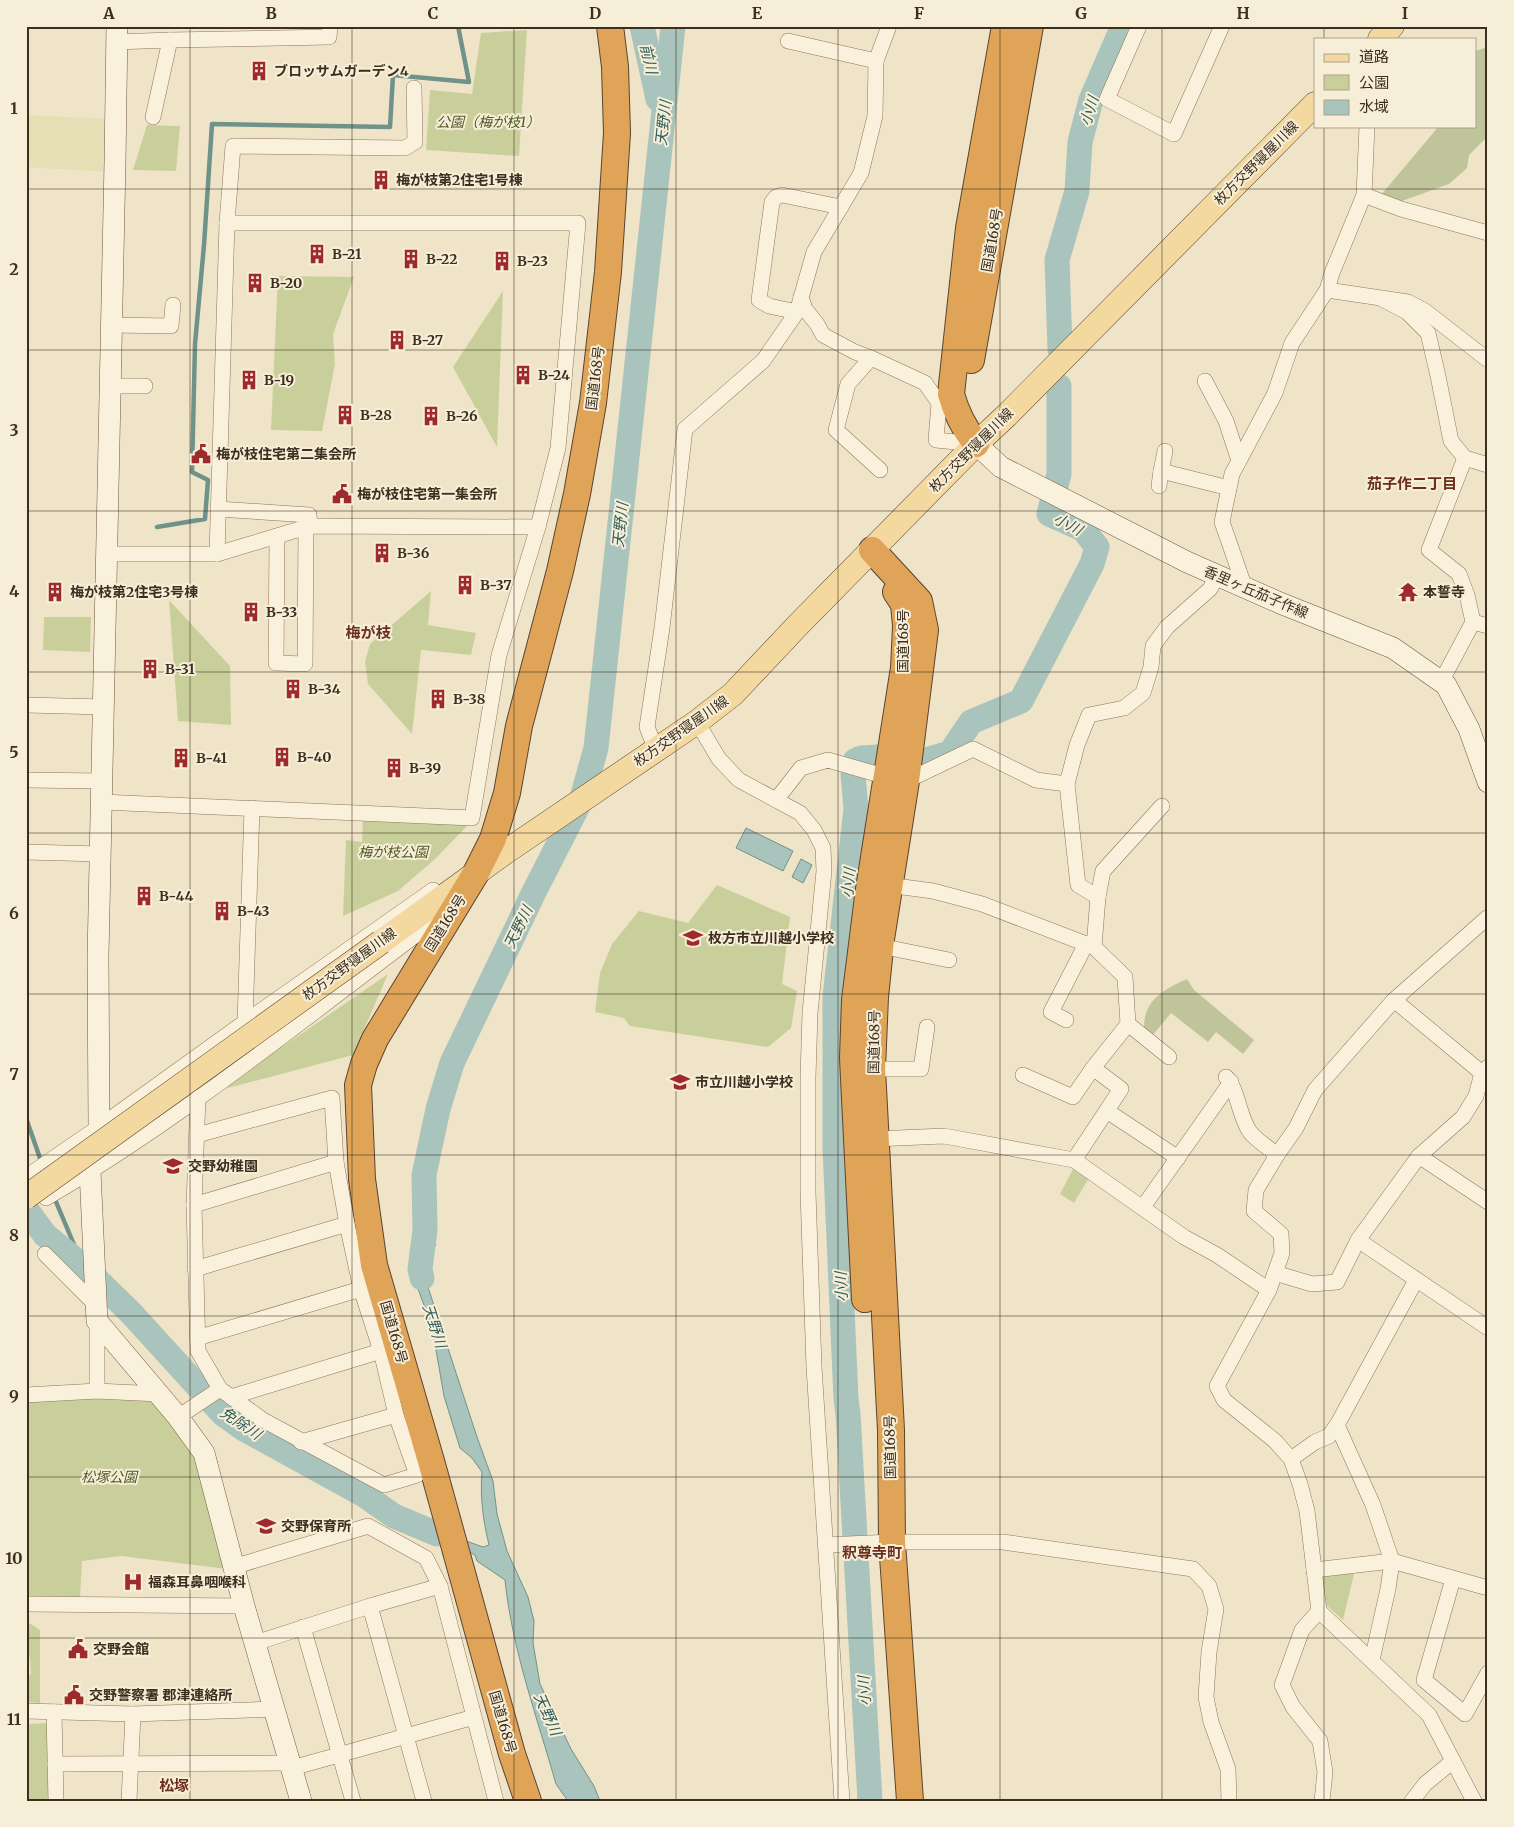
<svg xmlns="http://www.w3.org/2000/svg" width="1514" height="1827" font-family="Merriweather,'Noto Sans JP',serif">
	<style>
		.farmland { fill: #e6deb5 }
		.green { fill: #c9cf9b }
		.cemetery { fill: #bfc49a }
		.water { fill: #a9c4bc; stroke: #6f938a }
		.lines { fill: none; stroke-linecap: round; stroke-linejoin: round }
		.stream { stroke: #6f938a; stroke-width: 4.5 }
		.river { stroke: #a9c4bc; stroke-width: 25 }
		.street-casing { stroke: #8d765c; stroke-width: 16 }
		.secondary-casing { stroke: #6f573f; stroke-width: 22 }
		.primary-casing { stroke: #5b4430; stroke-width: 25 }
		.highway-casing { stroke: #5b4430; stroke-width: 28 }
		.street { stroke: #faf1dc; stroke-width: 15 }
		.secondary { stroke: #faf1dc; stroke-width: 21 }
		.primary { stroke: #f3d9a0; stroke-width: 24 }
		.highway { stroke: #e0a458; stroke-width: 26 }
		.primary-bridge-casing { stroke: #5b4430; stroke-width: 25; stroke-linecap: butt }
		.primary-bridge { stroke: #f3d9a0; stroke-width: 24 }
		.grid { fill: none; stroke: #3d2e20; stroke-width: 1; stroke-opacity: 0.55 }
		.labels { text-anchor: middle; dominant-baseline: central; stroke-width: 4; stroke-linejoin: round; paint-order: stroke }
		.poi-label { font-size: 14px; font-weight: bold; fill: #3d2e20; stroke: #f7eed8; text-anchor: start }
		.park-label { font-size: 14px; font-style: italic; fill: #4d5a26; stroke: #f7eed8 }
		.street-label { font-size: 14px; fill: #3d2e20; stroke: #f7eed8 }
		.water-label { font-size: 15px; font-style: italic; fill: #2f5d5a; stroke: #f7eed8 }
		.neighbourhood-label { font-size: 15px; font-weight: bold; fill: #6b2e1e; stroke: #f7eed8 }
		.neatline { fill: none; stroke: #3d2e20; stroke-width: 2 }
		.grid-label { font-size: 16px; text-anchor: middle; font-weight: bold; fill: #3d2e20 }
	</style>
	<rect width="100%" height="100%" fill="#f0e4c8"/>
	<polygon class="farmland" points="26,115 109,119 109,172 26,167"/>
	<g class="green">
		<polygon points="527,30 519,156 426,150 430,90 472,94 481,33"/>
		<polygon points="147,125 180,126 176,171 133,170"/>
		<polygon points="278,276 354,277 333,334 335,364 322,431 271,430"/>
		<polygon points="503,291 497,447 453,367"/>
		<polygon points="431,591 428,625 476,633 471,655 421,650 412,734 368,684 365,662 370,644"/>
		<polygon points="169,600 230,666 231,725 178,721"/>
		<polygon points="44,617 91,617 90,652 43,650"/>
		<polygon points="363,817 470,823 435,859 398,891 343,916 346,840 362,842"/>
		<polygon points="717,885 790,917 782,984 797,991 791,1028 768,1047 630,1026 624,1018 595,1012 600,973 612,944 639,911 688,923"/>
		<polygon points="388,974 353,1055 228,1088 227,1085"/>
		<polygon points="1073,1169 1089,1178 1074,1203 1060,1194"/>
		<polygon points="101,1396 156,1399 201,1462 227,1569 121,1556 82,1561 80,1598 26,1597 26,1399"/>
		<polygon points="1322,1574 1354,1574 1343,1620 1324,1603"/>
		<polygon points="26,1621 40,1630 40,1703 26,1702 26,1680 31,1674 30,1658 26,1649"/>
		<polygon points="49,1723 49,1801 26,1801 26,1724"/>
	</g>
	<g class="cemetery">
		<polygon points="1488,47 1488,136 1469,155 1467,168 1449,184 1402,201 1381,195 1439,126 1475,126 1475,51"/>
		<path d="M1187,979L1194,990L1254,1040L1243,1054L1216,1032L1208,1042L1171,1013L1152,1036L1144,1030C1143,1000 1163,990 1187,979Z"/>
	</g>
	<g class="water">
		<polygon points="746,828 793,851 783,871 736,848"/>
		<polygon points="801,859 812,865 803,883 792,877"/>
		<path d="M436,1244L427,1259L424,1275L477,1437L493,1481L497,1514L507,1551L528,1597L534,1621L533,1643L540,1684L571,1749L594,1786L600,1801H568L556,1784C537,1717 512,1649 505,1580L477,1561L475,1555C449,1542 426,1539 404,1519L483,1547L489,1545C483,1519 480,1499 482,1472L472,1458L460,1448L444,1396L432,1327L414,1278L415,1247Z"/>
	</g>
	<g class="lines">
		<g class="stream">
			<polyline points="157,527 205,519 208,480 192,472 195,344 204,245 212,124 390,127 393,75 469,82 458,26"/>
			<polyline points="26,1118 42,1164"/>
			<polyline points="54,1197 83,1266"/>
		</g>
		<g class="river">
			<polyline points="642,26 658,99"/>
			<polyline points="1060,349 1057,260 1077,191 1080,142 1091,100 1123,26"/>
			<polyline points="855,761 861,758 879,757"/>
			<polyline points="922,761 950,753 971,722 1021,701 1092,564 1097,547 1083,529 1049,514 1059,474 1059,386"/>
			<polyline points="853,774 856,809 835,997 835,1148 846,1399 848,1414 870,1801"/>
			<polyline points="26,1209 45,1235 83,1266 131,1313 223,1414 244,1429 364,1495 394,1516 437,1534"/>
			<polyline points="422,1278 420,1269 425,1230 424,1175 438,1109 452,1063 534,892 582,798 596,748 673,26"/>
		</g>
		<defs>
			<g id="street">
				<polyline points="1139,26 1107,99 1174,134 1222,26"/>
				<polyline points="788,41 876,61"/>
				<polyline points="116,42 170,40"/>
				<polyline points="153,117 170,40 329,37 330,26"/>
				<polyline points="1364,195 1401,209 1488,233"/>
				<polyline points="227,223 233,146 405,148 415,142 414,88"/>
				<polyline points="1327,290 1408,302 1425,311 1488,360"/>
				<polyline points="801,297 805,309 817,324 823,335 855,352 871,358"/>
				<polyline points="1382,299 1407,312 1428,333 1438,376 1451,441 1465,458 1488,465"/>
				<polyline points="797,312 769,306 759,300 772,202 776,197 782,195 841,207"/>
				<polyline points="112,325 171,326 173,305"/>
				<polyline points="1205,381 1226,421 1239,461"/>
				<polyline points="111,386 145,386"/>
				<polyline points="1165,451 1161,471 1229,488"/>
				<polyline points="880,470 836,430 848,384 871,358 925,383 939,403 936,440 976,444"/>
				<polyline points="1159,486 1161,471"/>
				<polyline points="218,509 309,515 310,526"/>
				<polyline points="277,536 276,663 305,664 306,527"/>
				<polyline points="107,554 217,554 310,526 538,527"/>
				<polyline points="1245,588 1222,522 1232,474 1275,393 1292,343 1327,290 1332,273 1364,195 1367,126"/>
				<polyline points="1473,622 1488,626"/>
				<polyline points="1441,682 1473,622 1467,595 1459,574 1429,550 1465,458"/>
				<polyline points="26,705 104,707"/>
				<polyline points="697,722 719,759 739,780 800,813 814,830 823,848 824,871 810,1013 808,1077 808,1192 814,1367 842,1801"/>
				<polyline points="656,750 647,727 662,628 685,429 763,361 797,312 814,252 861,173 875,116 876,61 889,26"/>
				<polyline points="26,780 102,781"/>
				<polyline points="1067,784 1078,885 1098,897 1094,947"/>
				<polyline points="776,800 801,768 828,760 887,777 906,781 973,749 1036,780 1067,784 1077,745 1089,715 1124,708 1143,693 1151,667 1153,646 1167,627 1210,589 1217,576"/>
				<polyline points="101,802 472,818 499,655 538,527 558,448 578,223 227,223 217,554"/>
				<polyline points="26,852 100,854"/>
				<polyline points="888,885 933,891 982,904 1094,947 1125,977 1128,1024 1169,1057"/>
				<polyline points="1098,897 1103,871 1162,806"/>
				<polyline points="880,946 949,960"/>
				<polyline points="1394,1000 1482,1073"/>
				<polyline points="1066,1020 1051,1012 1086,944"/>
				<polyline points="245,1022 252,808"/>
				<polyline points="872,1069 921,1069 927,1027"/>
				<polyline points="1023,1075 1073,1097 1093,1068"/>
				<path d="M1226,1077C1238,1089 1239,1117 1250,1132C1256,1140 1269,1148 1277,1155"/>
				<polyline points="1107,1111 1178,1158"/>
				<polyline points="197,1135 332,1098 336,1162 347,1224 361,1289 381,1351 396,1415 417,1475 384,1485 263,1420 220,1389 198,1351 194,1205 198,1097"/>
				<polyline points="875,1139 944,1136 1074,1160 1184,1237 1217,1255 1269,1290"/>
				<polyline points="1419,1156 1488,1202"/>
				<polyline points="1074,1160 1121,1089 1093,1068 1128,1024"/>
				<path d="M32,1173L46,1198C180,1120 305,1018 429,925L442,911"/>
				<polyline points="26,1177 99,1127 245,1022 433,890"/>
				<polyline points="194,1205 336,1162"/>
				<polyline points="1143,1207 1231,1082"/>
				<polyline points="1358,1240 1488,1328"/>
				<polyline points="45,1254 96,1305"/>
				<polyline points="195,1269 347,1224"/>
				<polyline points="1275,1273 1312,1284 1337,1282 1358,1240 1419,1156 1463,1117 1476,1096 1482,1073 1488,1067"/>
				<polyline points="197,1338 361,1289"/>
				<polyline points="97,1391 97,1321"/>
				<polyline points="26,1395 97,1391 159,1394"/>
				<polyline points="231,1397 381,1351"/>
				<polyline points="178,1417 220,1389"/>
				<polyline points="1337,1425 1373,1505 1392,1561 1388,1589 1372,1660"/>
				<polyline points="301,1442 396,1415"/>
				<polyline points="1291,1459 1315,1442 1329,1436 1337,1425 1416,1280"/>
				<polyline points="826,1545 892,1542 1003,1542 1193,1569 1209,1586 1216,1609 1209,1652 1206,1697 1211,1722 1228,1769 1229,1801"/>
				<polyline points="233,1567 368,1526 426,1558 440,1586 496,1801"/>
				<polyline points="1314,1570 1392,1561 1488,1588"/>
				<polyline points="1453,1579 1424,1680 1465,1714 1488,1673"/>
				<polyline points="26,1604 244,1606"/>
				<polyline points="370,1606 424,1801"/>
				<polyline points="1319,1611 1302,1630 1282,1685 1293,1707 1320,1741 1325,1772 1322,1801"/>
				<polyline points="303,1627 353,1801"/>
				<polyline points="255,1643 370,1606 440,1586"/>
				<polyline points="26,1711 133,1714 274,1709"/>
				<polyline points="54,1712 56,1801"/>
				<polyline points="55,1764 291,1763"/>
				<polyline points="292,1768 474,1717"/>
				<polyline points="129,1801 133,1714"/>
				<polyline points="1412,1801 1425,1784 1453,1761"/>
				<polyline points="1474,1801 1429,1715 1319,1611 1307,1511 1300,1484 1291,1459 1275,1441 1224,1400 1217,1386 1269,1290 1282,1253 1281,1234 1254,1211 1256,1190 1277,1155 1296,1128 1315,1090 1394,1000 1488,917"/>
			</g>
			<g id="secondary">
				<polyline points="117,26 115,162 98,957 99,1127 90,1171 97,1321 178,1417 204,1453 244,1606 301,1801"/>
				<polyline points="976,444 1001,467 1187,562 1280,603 1393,648 1446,685 1469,729 1488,782"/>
			</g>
			<g id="primary">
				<polyline points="1380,39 1392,26"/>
				<polyline points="381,942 504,853 697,722 733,694 798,625 976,444 1007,415 1315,104"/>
			</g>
			<g id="highway">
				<polyline points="971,360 1030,26"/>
				<path d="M976,444C964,428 956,413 951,394L969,228L1005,26"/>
				<polyline points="872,550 919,601 925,630 906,781 881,939 875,997 872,1069 891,1430 892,1542 910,1801"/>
				<polyline points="865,1299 853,1058 855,1000 869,889 904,668 906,626 904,604 896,592"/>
				<polyline points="528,1801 512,1754 431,1461 374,1265 362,1179 358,1085 364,1064 375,1039 476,873 493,839 507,793 519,726 560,571 577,494 593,403 608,272 617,133 615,67 610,26"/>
			</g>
		</defs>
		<use href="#street" class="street-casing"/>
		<use href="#secondary" class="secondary-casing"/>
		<use href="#primary" class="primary-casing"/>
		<use href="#highway" class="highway-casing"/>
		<use href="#street" class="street"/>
		<use href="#secondary" class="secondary"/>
		<use href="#primary" class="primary"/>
		<use href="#highway" class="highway"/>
		<defs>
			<polyline id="primary-bridge" points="26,1197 381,942"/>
		</defs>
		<use href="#primary-bridge" class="primary-bridge-casing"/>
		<use href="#primary-bridge" class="primary-bridge"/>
	</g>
	<path class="grid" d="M190,26V1801M352,26V1801M514,26V1801M676,26V1801M838,26V1801M1000,26V1801M1162,26V1801M1324,26V39M1324,126V1801M26,189H1488M26,350H1488M26,511H1488M26,672H1488M26,833H1488M26,994H1488M26,1155H1488M26,1316H1488M26,1477H1488M26,1638H1488"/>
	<defs>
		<symbol id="building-bare" viewBox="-9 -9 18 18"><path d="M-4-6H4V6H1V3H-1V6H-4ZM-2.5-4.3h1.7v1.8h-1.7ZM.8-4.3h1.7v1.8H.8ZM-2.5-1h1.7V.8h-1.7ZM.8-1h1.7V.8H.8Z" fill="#9e2a2b" stroke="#f7eed8" stroke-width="2.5" paint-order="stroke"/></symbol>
		<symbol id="civic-bare" viewBox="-9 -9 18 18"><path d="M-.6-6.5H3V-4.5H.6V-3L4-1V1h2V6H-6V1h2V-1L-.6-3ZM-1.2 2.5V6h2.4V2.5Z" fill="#9e2a2b" stroke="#f7eed8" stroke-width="2.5" paint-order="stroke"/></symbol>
		<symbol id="temple-bare" viewBox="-9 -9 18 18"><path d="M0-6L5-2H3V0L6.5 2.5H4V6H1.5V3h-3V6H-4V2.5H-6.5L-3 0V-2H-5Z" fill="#9e2a2b" stroke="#f7eed8" stroke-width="2.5" paint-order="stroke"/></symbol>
		<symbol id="school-bare" viewBox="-9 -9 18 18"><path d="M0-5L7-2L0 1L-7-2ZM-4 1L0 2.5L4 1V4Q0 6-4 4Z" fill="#9e2a2b" stroke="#f7eed8" stroke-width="2.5" paint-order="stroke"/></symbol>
		<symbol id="hospital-bare" viewBox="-9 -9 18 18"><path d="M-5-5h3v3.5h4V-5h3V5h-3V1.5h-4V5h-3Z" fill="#9e2a2b" stroke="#f7eed8" stroke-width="2.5" paint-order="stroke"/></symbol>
	</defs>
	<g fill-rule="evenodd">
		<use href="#building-bare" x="245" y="57" width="28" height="28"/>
		<use href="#building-bare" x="367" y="166" width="28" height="28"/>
		<use href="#building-bare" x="303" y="240" width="28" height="28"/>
		<use href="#building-bare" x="397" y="245" width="28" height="28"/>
		<use href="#building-bare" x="488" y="247" width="28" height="28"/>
		<use href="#building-bare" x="241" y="269" width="28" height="28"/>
		<use href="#building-bare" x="383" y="326" width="28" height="28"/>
		<use href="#building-bare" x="509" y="361" width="28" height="28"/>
		<use href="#building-bare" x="235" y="366" width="28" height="28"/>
		<use href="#building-bare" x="331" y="401" width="28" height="28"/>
		<use href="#building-bare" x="417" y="402" width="28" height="28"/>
		<use href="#civic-bare" x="187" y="440" width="28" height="28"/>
		<use href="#civic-bare" x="328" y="480" width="28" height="28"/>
		<use href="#building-bare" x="368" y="539" width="28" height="28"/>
		<use href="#building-bare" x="451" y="571" width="28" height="28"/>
		<use href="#building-bare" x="41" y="578" width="28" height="28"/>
		<use href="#temple-bare" x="1394" y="578" width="28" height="28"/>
		<use href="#building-bare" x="237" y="598" width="28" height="28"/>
		<use href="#building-bare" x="136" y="655" width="28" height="28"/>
		<use href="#building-bare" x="279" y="675" width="28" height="28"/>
		<use href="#building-bare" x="424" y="685" width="28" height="28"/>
		<use href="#building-bare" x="268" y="743" width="28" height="28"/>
		<use href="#building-bare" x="167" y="744" width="28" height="28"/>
		<use href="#building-bare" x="380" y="754" width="28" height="28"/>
		<use href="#building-bare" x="130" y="882" width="28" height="28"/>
		<use href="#building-bare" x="208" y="897" width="28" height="28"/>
		<use href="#school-bare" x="679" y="924" width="28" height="28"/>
		<use href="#school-bare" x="666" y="1068" width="28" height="28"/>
		<use href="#school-bare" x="159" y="1152" width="28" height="28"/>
		<use href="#school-bare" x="252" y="1512" width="28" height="28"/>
		<use href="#hospital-bare" x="119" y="1568" width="28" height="28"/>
		<use href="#civic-bare" x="64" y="1635" width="28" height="28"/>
		<use href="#civic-bare" x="60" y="1681" width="28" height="28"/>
	</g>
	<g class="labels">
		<g class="poi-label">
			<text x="274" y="71">ブロッサムガーデン4</text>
			<text x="396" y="180">梅が枝第2住宅1号棟</text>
			<text x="332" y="254">B-21</text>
			<text x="426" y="259">B-22</text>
			<text x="517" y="261">B-23</text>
			<text x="270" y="283">B-20</text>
			<text x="412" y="340">B-27</text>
			<text x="538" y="375">B-24</text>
			<text x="264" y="380">B-19</text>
			<text x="360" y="415">B-28</text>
			<text x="446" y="416">B-26</text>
			<text x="216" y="454">梅が枝住宅第二集会所</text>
			<text x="357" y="494">梅が枝住宅第一集会所</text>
			<text x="397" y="553">B-36</text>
			<text x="480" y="585">B-37</text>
			<text x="70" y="592">梅が枝第2住宅3号棟</text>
			<text x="1423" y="592">本誓寺</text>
			<text x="266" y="612">B-33</text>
			<text x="165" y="669">B-31</text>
			<text x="308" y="689">B-34</text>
			<text x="453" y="699">B-38</text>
			<text x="297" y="757">B-40</text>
			<text x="196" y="758">B-41</text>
			<text x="409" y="768">B-39</text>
			<text x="159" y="896">B-44</text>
			<text x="237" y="911">B-43</text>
			<text x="708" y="938">枚方市立川越小学校</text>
			<text x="695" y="1082">市立川越小学校</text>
			<text x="188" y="1166">交野幼稚園</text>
			<text x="281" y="1526">交野保育所</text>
			<text x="148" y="1582">福森耳鼻咽喉科</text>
			<text x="93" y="1649">交野会館</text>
			<text x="89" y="1695">交野警察署 郡津連絡所</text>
		</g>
		<g class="park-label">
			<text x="488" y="122">公園（梅が枝1）</text>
			<text x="393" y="852">梅が枝公園</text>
			<text x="109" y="1477">松塚公園</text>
		</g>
		<g class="street-label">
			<text transform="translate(1256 163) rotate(-45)">枚方交野寝屋川線</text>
			<text transform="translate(992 240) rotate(-80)">国道168号</text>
			<text transform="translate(595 378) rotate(-83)">国道168号</text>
			<text transform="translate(971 450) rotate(-45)">枚方交野寝屋川線</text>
			<text transform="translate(1256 592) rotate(23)">香里ヶ丘茄子作線</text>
			<text transform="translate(903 641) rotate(-90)">国道168号</text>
			<text transform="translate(681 731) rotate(-35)">枚方交野寝屋川線</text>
			<text transform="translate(445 923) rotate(-58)">国道168号</text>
			<text transform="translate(349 964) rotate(-36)">枚方交野寝屋川線</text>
			<text transform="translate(874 1042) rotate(-89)">国道168号</text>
			<text transform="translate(394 1332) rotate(74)">国道168号</text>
			<text transform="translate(890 1447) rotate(-91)">国道168号</text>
			<text transform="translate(503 1722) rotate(74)">国道168号</text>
		</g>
		<g class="water-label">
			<text transform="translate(649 59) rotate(77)">前川</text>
			<text transform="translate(1089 111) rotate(-73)">小川</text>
			<text transform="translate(663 123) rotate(-84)">天野川</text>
			<text transform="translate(1068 524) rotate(28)">小川</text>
			<text transform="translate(620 525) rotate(-84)">天野川</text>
			<text transform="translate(848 883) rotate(-84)">小川</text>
			<text transform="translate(518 927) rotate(-64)">天野川</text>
			<text transform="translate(841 1287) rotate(-92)">小川</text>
			<text transform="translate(435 1326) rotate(72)">天野川</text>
			<text transform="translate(241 1423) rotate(34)">免除川</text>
			<text transform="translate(864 1691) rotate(-93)">小川</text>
			<text transform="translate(548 1714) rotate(66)">天野川</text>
		</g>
		<g class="neighbourhood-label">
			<text x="1412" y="483">茄子作二丁目</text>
			<text x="368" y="632">梅が枝</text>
			<text x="872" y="1552">釈尊寺町</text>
			<text x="174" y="1785">松塚</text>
		</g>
	</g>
	<rect width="1514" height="1827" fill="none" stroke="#f7eed8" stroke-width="55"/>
	<rect x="1314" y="38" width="162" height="90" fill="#f7eed8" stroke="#ada18e"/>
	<rect x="1324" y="54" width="25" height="8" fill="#f3d9a0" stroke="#ada18e"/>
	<text x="1359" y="62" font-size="15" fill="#3d2e20">道路</text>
	<rect x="1324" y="75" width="25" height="15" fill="#c9cf9b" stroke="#ada18e"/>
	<text x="1359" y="88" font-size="15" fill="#3d2e20">公園</text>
	<rect x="1324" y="100" width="25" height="15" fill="#a9c4bc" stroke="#ada18e"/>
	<text x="1359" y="112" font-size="15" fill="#3d2e20">水域</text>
	<rect x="28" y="28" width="1458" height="1772" class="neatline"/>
	<g class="grid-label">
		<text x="109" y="19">A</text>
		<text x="271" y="19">B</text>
		<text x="433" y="19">C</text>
		<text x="595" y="19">D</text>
		<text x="757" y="19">E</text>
		<text x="919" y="19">F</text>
		<text x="1081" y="19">G</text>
		<text x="1243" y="19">H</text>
		<text x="1405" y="19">I</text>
		<text x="14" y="114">1</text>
		<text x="14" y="275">2</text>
		<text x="14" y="436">3</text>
		<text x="14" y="597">4</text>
		<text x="14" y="758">5</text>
		<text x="14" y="919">6</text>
		<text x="14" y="1080">7</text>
		<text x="14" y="1241">8</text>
		<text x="14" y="1402">9</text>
		<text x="14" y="1564">10</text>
		<text x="14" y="1725">11</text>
	</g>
</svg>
